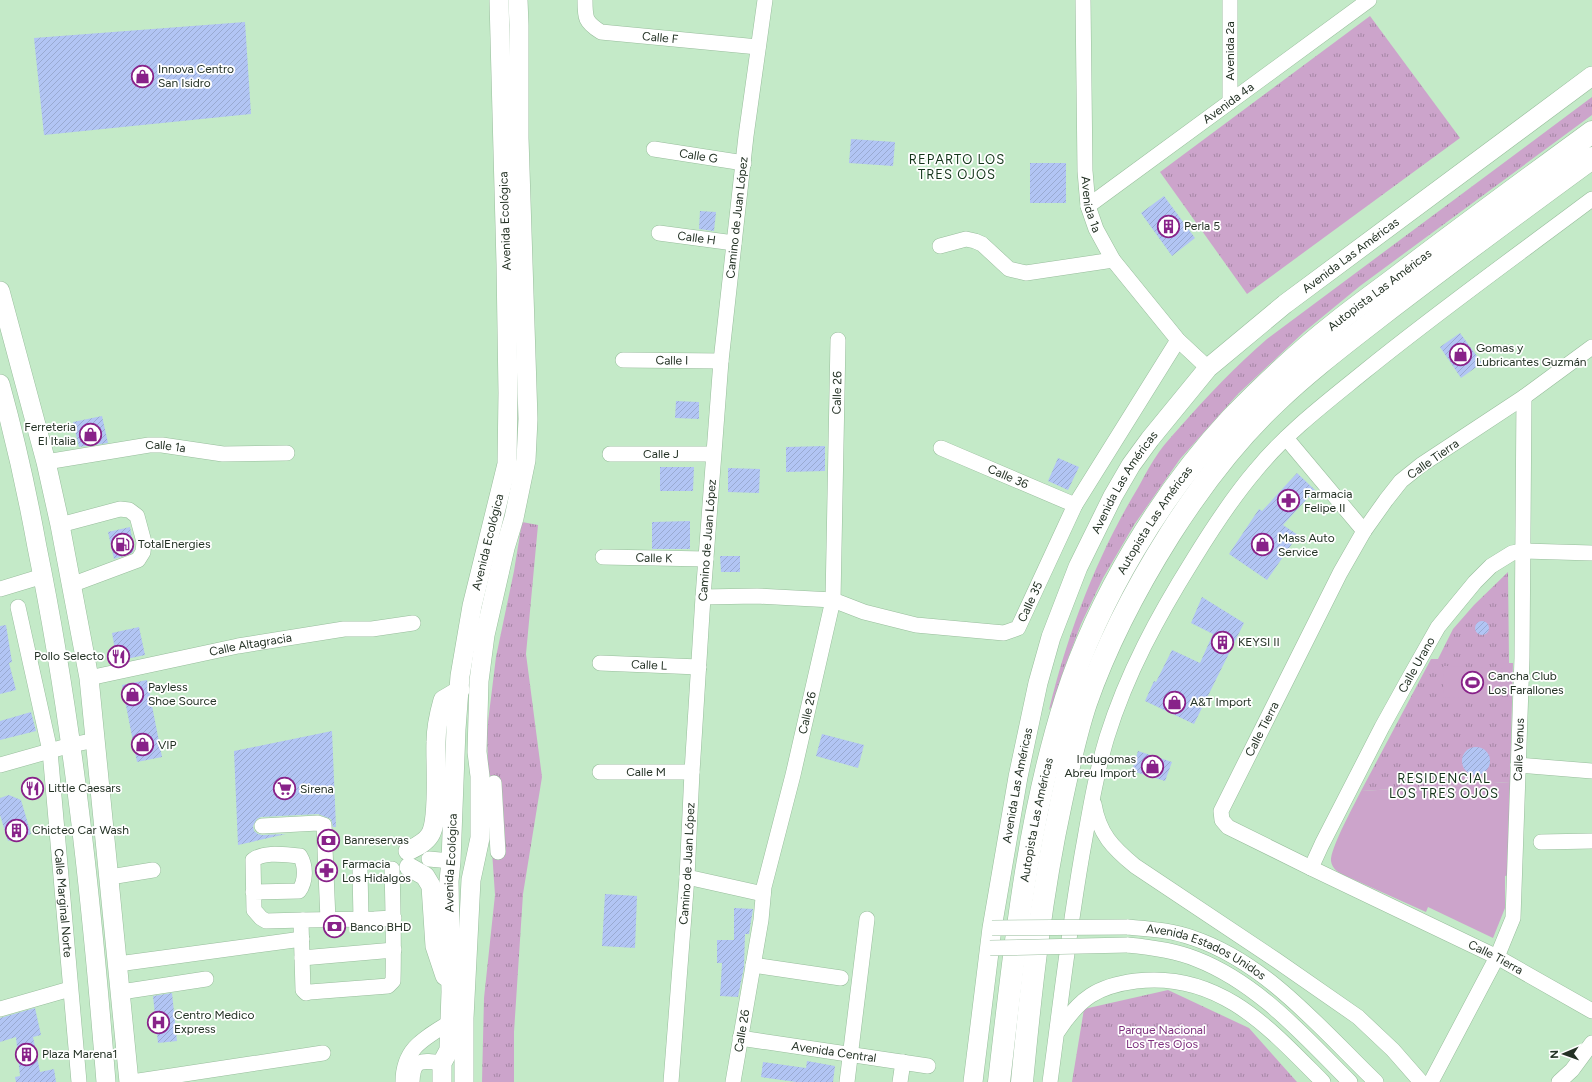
<svg xmlns="http://www.w3.org/2000/svg" width="1592" height="1082" font-family="Figtree,sans-serif">
	<style>
		.grass { fill: url(#grass-tufts) }
		.pitch { fill: #cca4cb }
		.building { fill: url(#building-hatch) }
		.lines { fill: none; stroke-linecap: round; stroke-linejoin: round }
		.minor-casing { stroke: #98bd9c; stroke-width: 16 }
		.major-casing { stroke: #98bd9c; stroke-width: 20 }
		.highway-casing { stroke: #98bd9c; stroke-width: 23 }
		.minor { stroke: #fff; stroke-width: 15 }
		.major { stroke: #fff; stroke-width: 19 }
		.highway { stroke: #fff; stroke-width: 22 }
		.minor-bridge-casing { stroke: #98bd9c; stroke-width: 16; stroke-linecap: butt }
		.minor-bridge { stroke: #fff; stroke-width: 15 }
		.labels { text-anchor: middle; dominant-baseline: central; stroke-width: 3.5; stroke-linejoin: round; paint-order: stroke }
		.street-label { font-size: 12px; fill: #243225; stroke: #fff }
		.poi-label { font-size: 12px; fill: #243225; stroke: #fff; text-anchor: start }
		.park-label { font-size: 12px; fill: #7e307e; stroke: #fff }
		.neighbourhood-label { font-size: 13px; letter-spacing: 1px; fill: #14351a; stroke: #fff }
	</style>
	<defs>
		<pattern id="grass-tufts" width="24" height="20" patternUnits="userSpaceOnUse"><rect width="24" height="20" fill="#cca4cb"/><path d="M3 7l-1-3M5 7V3M7 7l1-3M15 17l-1-3M17 17v-4M19 17l1-3" fill="none" stroke="#a586a5"/></pattern>
		<pattern id="building-hatch" width="6" height="6" patternUnits="userSpaceOnUse"><rect width="6" height="6" fill="#b2c5f4"/><path d="M-1 1l2-2M0 6l6-6M5 7l2-2" fill="none" stroke="#99aad1"/></pattern>
	</defs>
	<rect width="100%" height="100%" fill="#c4eac8"/>
	<g class="grass">
		<polygon points="1370,16 1460,138 1247,294 1160,172"/>
		<path d="M1592,97V115L1360,286L1304,332L1238,394L1180,459L1134,525L1103,578L1081,624L1064,669L1053,705L1049,710C1068,632 1097,555 1139,486C1145,475 1151,463 1159,452C1165,443 1173,435 1180,427C1207,396 1236,366 1267,339Z"/>
		<polygon points="522,522 538,525 526,654 542,777 523,894 514,1032 514,1082 482,1082 484,998 495,895 489,807 487,730 496,657 514,571"/>
		<polygon points="1508,572 1509,663 1513,663 1510,782 1361,791 1431,659 1438,659 1453,629 1474,605"/>
		<polygon points="1168,990 1249,1028 1297,1082 1072,1082 1084,1009"/>
	</g>
	<g class="pitch">
		<polygon points="1444,666 1503,669 1501,700 1443,697"/>
		<path d="M1510,782V875L1505,876V908L1493,938L1428,907L1426,912L1346,876C1339,873 1332,869 1331,861C1330,849 1354,805 1361,791Z"/>
	</g>
	<g class="building">
		<polygon points="245,22 251,114 44,135 34,38"/>
		<polygon points="851,139 895,142 893,166 849,163"/>
		<rect x="1030" y="163" width="36" height="40"/>
		<polygon points="1164,196 1195,238 1172,256 1141,213"/>
		<polygon points="700,211 716,212 714,231 699,229"/>
		<polygon points="1460,333 1482,363 1461,378 1440,347"/>
		<polygon points="676,401 699,402 699,419 675,418"/>
		<polygon points="102,416 108,443 79,447 73,422"/>
		<polygon points="825,446 825,471 786,472 786,447"/>
		<polygon points="1058,458 1079,467 1068,490 1048,481"/>
		<polygon points="660,467 694,467 693,491 660,491"/>
		<polygon points="728,468 760,469 759,493 728,492"/>
		<polygon points="1297,473 1315,490 1283,525 1298,535 1267,580 1229,554 1259,509 1262,511"/>
		<polygon points="690,521 690,549 652,549 652,522"/>
		<polygon points="130,527 134,549 132,553 114,559 108,532"/>
		<polygon points="720,556 740,556 740,572 721,572"/>
		<polygon points="1202,597 1244,623 1194,724 1145,701 1154,681 1156,682 1172,650 1200,663 1213,634 1191,623"/>
		<circle cx="1482" cy="628" r="7"/>
		<polygon points="6,625 12,662 9,663 16,690 0,694 0,626"/>
		<polygon points="139,627 145,655 117,661 112,633"/>
		<polygon points="147,680 162,757 137,762 122,685"/>
		<polygon points="31,712 36,731 0,740 0,721"/>
		<polygon points="332,731 336,827 333,827 331,819 318,814 261,817 257,819 253,826 254,831 258,834 262,835 286,834 238,845 234,751"/>
		<polygon points="822,734 864,745 858,768 816,756"/>
		<circle cx="1476" cy="761" r="14"/>
		<polygon points="1138,751 1172,762 1165,781 1132,771"/>
		<polygon points="9,795 21,800 31,834 8,841 0,815 0,798"/>
		<polygon points="605,894 637,896 635,948 602,946"/>
		<polygon points="734,908 753,909 749,934 745,934 744,967 738,997 720,996 722,963 717,963 717,940 734,940"/>
		<polygon points="172,993 177,1041 158,1043 153,996"/>
		<polygon points="35,1008 41,1035 33,1037 40,1072 54,1069 56,1082 16,1082 15,1077 20,1076 16,1037 0,1042 0,1018"/>
		<polygon points="807,1061 835,1066 833,1082 796,1082 761,1077 763,1062 806,1068"/>
	</g>
	<g class="lines">
		<defs>
			<g id="minor">
				<path id="s1" d="M585,0C585,18 585,22 601,32L758,47"/>
				<path id="s2" d="M1083,0L1085,171L1088,206L1096,229L1113,260L1178,340L1208,368"/>
				<polyline points="1230,0 1230,102"/>
				<path id="s3" d="M654,149L744,163"/>
				<path id="s4" d="M1088,206L1369,0"/>
				<path id="s5" d="M659,233L734,243"/>
				<polyline points="940,246 966,239 975,241 982,244 1009,269 1026,273 1113,260"/>
				<path id="s6" d="M1592,347L1524,397L1421,465L1401,481L1386,500L1364,531L1340,573L1221,811L1222,820L1228,827L1311,868L1497,957L1592,1011"/>
				<path id="s7" d="M623,360L721,361"/>
				<polyline points="1286,438 1364,531"/>
				<path id="s8" d="M941,448L1075,505"/>
				<path id="s9" d="M610,454H713"/>
				<path id="s10" d="M46,462L149,445H162L223,454L287,453"/>
				<polyline points="60,525 120,509 129,510 137,516 144,542 143,552 138,560 71,585"/>
				<path id="s11" d="M603,557L706,559"/>
				<polyline points="0,589 43,576"/>
				<path id="s12" d="M703,597L757,596L833,600L864,612L916,625L1004,633L1018,628L1075,505L1178,340"/>
				<path id="s13" d="M18,607L50,751L79,1082"/>
				<path id="s14" d="M600,663L699,667"/>
				<path id="s15" d="M89,678L238,646L344,629H372L413,623"/>
				<polyline points="0,765 71,745 96,740"/>
				<polyline points="1518,765 1592,771"/>
				<path id="s16" d="M600,772H692"/>
				<polyline points="494,783 498,852"/>
				<path d="M1094,804C1099,834 1113,848 1135,866L1276,960L1358,1017L1393,1050L1421,1082"/>
				<polyline points="262,826 318,823 324,825 328,920"/>
				<polyline points="1541,842 1592,841"/>
				<polyline points="429,859 451,861"/>
				<path id="s17" d="M1311,868L1322,844L1382,727L1408,680L1438,627L1475,582L1491,566L1512,553L1523,551L1592,553"/>
				<path d="M392,869C393,906 394,944 393,981L388,986L310,992L306,993L303,990L301,923L303,920L374,919L394,918"/>
				<polyline points="360,870 361,919"/>
				<polyline points="110,877 153,870"/>
				<polyline points="687,877 763,894"/>
				<path d="M253,892L299,891C306,881 306,866 300,856C285,855 265,851 253,860L254,910L261,918L266,921L303,920"/>
				<path id="s18" d="M1127,927C1150,929 1172,930 1193,938C1267,963 1321,1029 1376,1082"/>
				<path d="M1127,945C1150,947 1174,950 1196,959C1258,983 1304,1036 1350,1082"/>
				<polyline points="302,958 394,950"/>
				<polyline points="118,964 302,939"/>
				<polyline points="753,965 841,978"/>
				<polyline points="121,992 206,979"/>
				<polyline points="0,1009 70,989"/>
				<path d="M1058,1031C1080,998 1097,986 1136,981C1220,971 1270,1029 1323,1082"/>
				<path id="s19" d="M740,1038L928,1066"/>
				<polyline points="132,1082 323,1053"/>
				<path d="M403,1082C403,1049 423,1039 449,1023"/>
				<path d="M412,1082C413,1059 421,1060 442,1063"/>
				<path id="s20" d="M671,1082L687,877L692,772L703,597L721,361L746,136L765,0"/>
				<path id="s21" d="M733,1082L761,920L764,887L793,775L833,600L838,340"/>
				<polyline points="847,1082 867,919"/>
				<polyline points="900,1082 903,1062"/>
				<path d="M1050,1082C1061,1001 1070,919 1085,838C1091,804 1097,770 1107,737C1127,673 1158,616 1193,560C1212,529 1232,498 1256,470C1287,432 1327,402 1365,371C1439,311 1516,256 1592,199"/>
				<path id="s22" d="M1431,1082L1497,957L1513,918L1522,658L1524,397"/>
				<polyline points="1559,1082 1572,1070 1592,1043"/>
			</g>
			<g id="major">
				<polyline points="0,291 46,462 60,525 89,678 129,1082"/>
				<path d="M0,384C15,438 27,492 37,547C73,723 92,903 106,1082"/>
				<path d="M408,851C416,847 425,843 430,835C440,819 435,763 436,742C436,727 439,714 443,700L460,690"/>
				<polyline points="409,867 425,876 431,886 435,946 445,976"/>
				<path id="s23" d="M442,1082V1063L449,1050L451,992L449,881L451,861L456,729L460,676L472,606L507,464L508,393L506,264L499,0"/>
				<polyline points="464,1082 464,1018 471,880 480,838 480,776 477,752 479,681 485,635 505,548 514,518 526,460 528,419 519,138 519,25 518,0"/>
				<path id="s24" d="M973,1082L992,928L1018,777L1038,683L1051,637L1078,567L1113,496L1131,465L1150,439L1208,368L1285,304L1592,76"/>
			</g>
			<g id="highway">
				<path id="s25" d="M999,1082C1014,953 1027,821 1066,698C1098,599 1160,495 1231,419C1264,385 1299,352 1336,323C1357,306 1380,290 1402,273C1465,225 1528,179 1592,132"/>
				<path d="M1022,1082C1031,988 1041,895 1061,803C1068,770 1075,736 1086,703C1107,643 1136,588 1170,534C1200,487 1234,442 1274,404C1307,372 1344,344 1380,316C1450,262 1521,210 1592,158"/>
			</g>
		</defs>
		<use href="#minor" class="minor-casing"/>
		<use href="#major" class="major-casing"/>
		<use href="#highway" class="highway-casing"/>
		<use href="#minor" class="minor"/>
		<use href="#major" class="major"/>
		<use href="#highway" class="highway"/>
		<defs>
			<g id="minor-bridge">
				<polyline points="992,928 1127,927"/>
				<polyline points="990,948 1127,945"/>
			</g>
		</defs>
		<use href="#minor-bridge" class="minor-bridge-casing"/>
		<use href="#minor-bridge" class="minor-bridge"/>
	</g>
	<defs>
		<symbol id="shop-ring" viewBox="-11 -11 22 22"><circle r="9.5" fill="#fff" stroke="#882289" stroke-width="1.5"/><path d="M-5-2.5h2.3a2.7 3.5 0 0 1 5.4 0H5L5.5 6h-11ZM-1.5-2.5h3a1.5 2.3 0 0 0-3 0Z" fill="#882289"/></symbol>
		<symbol id="building-ring" viewBox="-11 -11 22 22"><circle r="9.5" fill="#fff" stroke="#882289" stroke-width="1.5"/><path d="M-4-6H4V6H1V3H-1V6H-4ZM-2.5-4.3h1.7v1.8h-1.7ZM.8-4.3h1.7v1.8H.8ZM-2.5-1h1.7V.8h-1.7ZM.8-1h1.7V.8H.8Z" fill="#882289"/></symbol>
		<symbol id="pharmacy-ring" viewBox="-11 -11 22 22"><circle r="9.5" fill="#fff" stroke="#882289" stroke-width="1.5"/><path d="M-2-6h4v4h4v4h-4v4h-4v-4h-4v-4h4Z" fill="#882289"/></symbol>
		<symbol id="fuel-ring" viewBox="-11 -11 22 22"><circle r="9.5" fill="#fff" stroke="#882289" stroke-width="1.5"/><path d="M-5.5-6h7V0h2V4h1.3V-2.5L3-4.5l.8-.8L6-3V5H2.5V1h-1V6h-7ZM-4.2-4.7v3.2H.2V-4.7Z" fill="#882289"/></symbol>
		<symbol id="restaurant-ring" viewBox="-11 -11 22 22"><circle r="9.5" fill="#fff" stroke="#882289" stroke-width="1.5"/><path d="M-5-6h1v4h1v-4h1v4h1v-4h1v5L-1.5 .5V6h-2V.5L-5-1ZM5-6V6H3V1.5H1.5Q1.5-4 5-6Z" fill="#882289"/></symbol>
		<symbol id="stadium-ring" viewBox="-11 -11 22 22"><circle r="9.5" fill="#fff" stroke="#882289" stroke-width="1.5"/><path d="M0-5a6.5 5 0 1 0 0 10a6.5 5 0 1 0 0-10ZM-3.5-1.8h7v3.6h-7Z" fill="#882289"/></symbol>
		<symbol id="supermarket-ring" viewBox="-11 -11 22 22"><circle r="9.5" fill="#fff" stroke="#882289" stroke-width="1.5"/><path d="M-6-5.5h2.5l.6 2H6L4.5 2H-2.5L-4.4-4H-6ZM-1.5 3.2a1.3 1.3 0 1 0 .1 0ZM3 3.2a1.3 1.3 0 1 0 .1 0Z" fill="#882289"/></symbol>
		<symbol id="bank-ring" viewBox="-11 -11 22 22"><circle r="9.5" fill="#fff" stroke="#882289" stroke-width="1.5"/><path d="M-6-4H6V4H-6ZM0-2.3a2.3 2.3 0 1 0 0 4.6a2.3 2.3 0 1 0 0-4.6Z" fill="#882289"/></symbol>
		<symbol id="hospital-ring" viewBox="-11 -11 22 22"><circle r="9.5" fill="#fff" stroke="#882289" stroke-width="1.5"/><path d="M-5-5h3v3.5h4V-5h3V5h-3V1.5h-4V5h-3Z" fill="#882289"/></symbol>
	</defs>
	<g fill-rule="evenodd">
		<use href="#shop-ring" x="130" y="64" width="25" height="25"/>
		<use href="#building-ring" x="1156" y="214" width="25" height="25"/>
		<use href="#shop-ring" x="1448" y="342" width="25" height="25"/>
		<use href="#shop-ring" x="78" y="422" width="25" height="25"/>
		<use href="#pharmacy-ring" x="1276" y="488" width="25" height="25"/>
		<use href="#fuel-ring" x="110" y="532" width="25" height="25"/>
		<use href="#shop-ring" x="1250" y="532" width="25" height="25"/>
		<use href="#building-ring" x="1210" y="630" width="25" height="25"/>
		<use href="#restaurant-ring" x="106" y="644" width="25" height="25"/>
		<use href="#stadium-ring" x="1460" y="670" width="25" height="25"/>
		<use href="#shop-ring" x="120" y="682" width="25" height="25"/>
		<use href="#shop-ring" x="1162" y="690" width="25" height="25"/>
		<use href="#shop-ring" x="130" y="732" width="25" height="25"/>
		<use href="#shop-ring" x="1140" y="754" width="25" height="25"/>
		<use href="#restaurant-ring" x="20" y="776" width="25" height="25"/>
		<use href="#supermarket-ring" x="272" y="776" width="25" height="25"/>
		<use href="#building-ring" x="4" y="818" width="25" height="25"/>
		<use href="#bank-ring" x="316" y="828" width="25" height="25"/>
		<use href="#pharmacy-ring" x="314" y="858" width="25" height="25"/>
		<use href="#bank-ring" x="322" y="914" width="25" height="25"/>
		<use href="#hospital-ring" x="146" y="1010" width="25" height="25"/>
		<use href="#building-ring" x="14" y="1042" width="25" height="25"/>
	</g>
	<g class="labels">
		<g class="street-label">
			<text stroke="none"><textPath href="#s1" startOffset="98">Calle F</textPath></text>
			<text transform="translate(1230 51) rotate(-90)">Avenida 2a</text>
			<text stroke="none"><textPath href="#s4" startOffset="174">Avenida 4a</textPath></text>
			<text stroke="none"><textPath href="#s3" startOffset="45">Calle G</textPath></text>
			<text stroke="none"><textPath href="#s2" startOffset="205">Avenida 1a</textPath></text>
			<text stroke="none"><textPath href="#s20" startOffset="867">Camino de Juan López</textPath></text>
			<text transform="translate(505 221) rotate(-92)">Avenida Ecológica</text>
			<text stroke="none"><textPath href="#s5" startOffset="38">Calle H</textPath></text>
			<text stroke="none"><textPath href="#s24" startOffset="948">Avenida Las Américas</textPath></text>
			<text stroke="none"><textPath href="#s25" startOffset="914">Autopista Las Américas</textPath></text>
			<text stroke="none"><textPath href="#s7" startOffset="49">Calle I</textPath></text>
			<text stroke="none"><textPath href="#s21" startOffset="700">Calle 26</textPath></text>
			<text stroke="none"><textPath href="#s10" startOffset="121">Calle 1a</textPath></text>
			<text stroke="none"><textPath href="#s9" startOffset="51">Calle J</textPath></text>
			<text transform="translate(1433 459) rotate(-35)">Calle Tierra</text>
			<text stroke="none"><textPath href="#s8" startOffset="73">Calle 36</textPath></text>
			<text stroke="none"><textPath href="#s24" startOffset="624">Avenida Las Américas</textPath></text>
			<text stroke="none"><textPath href="#s25" startOffset="590">Autopista Las Américas</textPath></text>
			<text stroke="none"><textPath href="#s20" startOffset="543">Camino de Juan López</textPath></text>
			<text stroke="none"><textPath href="#s23" startOffset="545">Avenida Ecológica</textPath></text>
			<text stroke="none"><textPath href="#s11" startOffset="51">Calle K</textPath></text>
			<text stroke="none"><textPath href="#s12" startOffset="349">Calle 35</textPath></text>
			<text stroke="none"><textPath href="#s15" startOffset="165">Calle Altagracia</textPath></text>
			<text stroke="none"><textPath href="#s14" startOffset="49">Calle L</textPath></text>
			<text stroke="none"><textPath href="#s17" startOffset="229">Calle Urano</textPath></text>
			<text stroke="none"><textPath href="#s21" startOffset="377">Calle 26</textPath></text>
			<text transform="translate(1262 729) rotate(-63)">Calle Tierra</text>
			<text stroke="none"><textPath href="#s22" startOffset="352">Calle Venus</textPath></text>
			<text stroke="none"><textPath href="#s16" startOffset="46">Calle M</textPath></text>
			<text stroke="none"><textPath href="#s24" startOffset="300">Avenida Las Américas</textPath></text>
			<text stroke="none"><textPath href="#s25" startOffset="265">Autopista Las Américas</textPath></text>
			<text stroke="none"><textPath href="#s23" startOffset="221">Avenida Ecológica</textPath></text>
			<text stroke="none"><textPath href="#s20" startOffset="219">Camino de Juan López</textPath></text>
			<text stroke="none"><textPath href="#s13" startOffset="300">Calle Marginal Norte</textPath></text>
			<text stroke="none"><textPath href="#s18" startOffset="84">Avenida Estados Unidos</textPath></text>
			<text stroke="none"><textPath href="#s6" startOffset="926">Calle Tierra</textPath></text>
			<text stroke="none"><textPath href="#s21" startOffset="52">Calle 26</textPath></text>
			<text stroke="none"><textPath href="#s19" startOffset="95">Avenida Central</textPath></text>
		</g>
		<g class="poi-label">
			<text x="158" y="69">Innova Centro<tspan x="158" dy="14">San Isidro</tspan></text>
			<text x="1184" y="226">Perla 5</text>
			<text x="1476" y="348">Gomas y<tspan x="1476" dy="14">Lubricantes Guzmán</tspan></text>
			<text x="76" y="427" text-anchor="end">Ferreteria<tspan x="76" dy="14">El Italia</tspan></text>
			<text x="1304" y="494">Farmacia<tspan x="1304" dy="14">Felipe II</tspan></text>
			<text x="1278" y="538">Mass Auto<tspan x="1278" dy="14">Service</tspan></text>
			<text x="138" y="544">TotalEnergies</text>
			<text x="1238" y="642">KEYSI II</text>
			<text x="104" y="656" text-anchor="end">Pollo Selecto</text>
			<text x="1488" y="676">Cancha Club<tspan x="1488" dy="14">Los Farallones</tspan></text>
			<text x="148" y="687">Payless<tspan x="148" dy="14">Shoe Source</tspan></text>
			<text x="1190" y="702">A&amp;T Import</text>
			<text x="158" y="745">VIP</text>
			<text x="1136" y="759" text-anchor="end">Indugomas<tspan x="1136" dy="14">Abreu Import</tspan></text>
			<text x="48" y="788">Little Caesars</text>
			<text x="300" y="789">Sirena</text>
			<text x="32" y="830">Chicteo Car Wash</text>
			<text x="344" y="840">Banreservas</text>
			<text x="342" y="864">Farmacia<tspan x="342" dy="14">Los Hidalgos</tspan></text>
			<text x="350" y="927">Banco BHD</text>
			<text x="174" y="1015">Centro Medico<tspan x="174" dy="14">Express</tspan></text>
			<text x="42" y="1054">Plaza Marena1</text>
		</g>
		<g class="park-label">
			<text x="1162" y="1030">Parque Nacional<tspan x="1162" dy="14">Los Tres Ojos</tspan></text>
		</g>
		<g class="neighbourhood-label">
			<text x="957" y="159">REPARTO LOS<tspan x="957" dy="15">TRES OJOS</tspan></text>
			<text x="1444" y="778">RESIDENCIAL<tspan x="1444" dy="15">LOS TRES OJOS</tspan></text>
		</g>
	</g>
	<g transform="translate(1564 1054) rotate(268)" stroke="#ffffff" stroke-width="3" paint-order="stroke">
	<path d="M0-3L7 15L0 10L-7 15Z" fill="#243225"/>
	<text y="-6" font-size="11" font-weight="bold" text-anchor="middle" fill="#243225">N</text>
	</g>
</svg>
